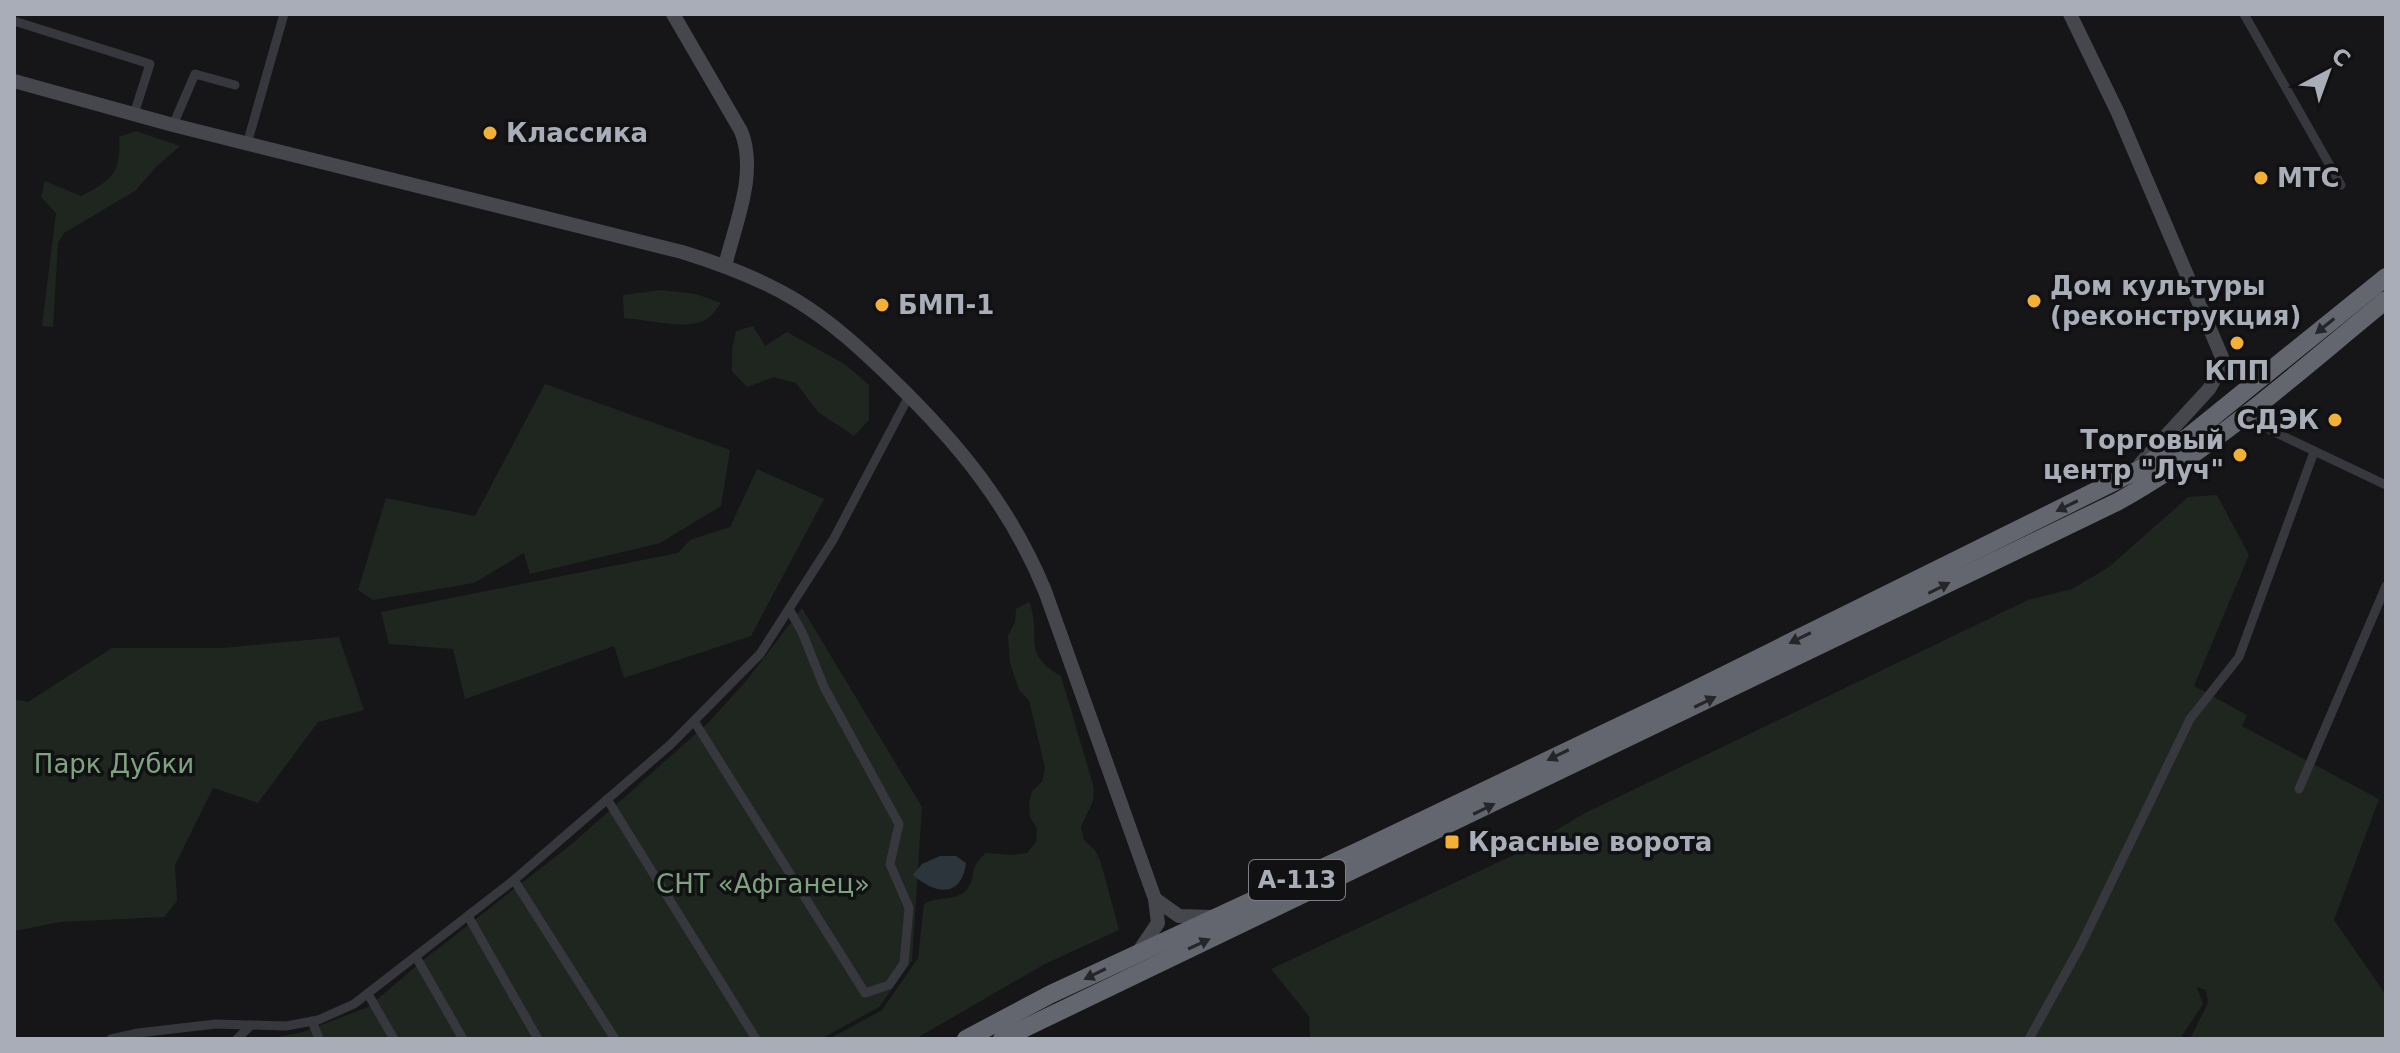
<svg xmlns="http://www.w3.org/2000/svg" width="2400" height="1053" font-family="'DejaVu Sans',sans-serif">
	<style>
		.green { fill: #1e261f }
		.water { fill: #2c353c }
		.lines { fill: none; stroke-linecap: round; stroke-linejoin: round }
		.street { stroke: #37383d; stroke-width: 9 }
		.secondary { stroke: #45474d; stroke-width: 14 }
		.highway { stroke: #63666e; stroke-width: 18 }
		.oneway { fill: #26262a }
		.poi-dot { fill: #f2b134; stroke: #111113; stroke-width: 3 }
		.labels { text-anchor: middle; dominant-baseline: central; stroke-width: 7; stroke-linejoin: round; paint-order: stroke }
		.shield { fill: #111113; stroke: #7b7e86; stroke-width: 2 }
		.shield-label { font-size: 24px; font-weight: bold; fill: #a8adb8 }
		.poi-label { font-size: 26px; font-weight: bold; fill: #a8adb8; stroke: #111113; text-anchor: start }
		.park-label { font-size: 26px; fill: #7fa381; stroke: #111113 }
	</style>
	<rect width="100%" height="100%" fill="#161618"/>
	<g class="green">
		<path d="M136,131L180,146L157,166L135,191L64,233L58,243L53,327L42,326L56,213L41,197L45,181L81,196C111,181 122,173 119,137Z"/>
		<path d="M661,290L696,294L721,303C717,308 713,315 708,318C691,332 645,319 624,318L623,295Z"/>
		<polygon points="753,326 765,346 787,332 846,365 869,385 869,420 854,436 818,412 796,383 774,377 747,387 732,371 732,349 736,331"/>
		<polygon points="545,384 730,450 721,506 660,543 530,574 524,553 474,583 373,600 358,590 386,498 475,516"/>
		<polygon points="757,469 824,499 751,636 624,678 614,646 465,699 453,649 389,644 381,612 678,553 690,540 730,527"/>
		<polygon points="2217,495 2249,555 2194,686 2247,715 2242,726 2379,799 2334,920 2386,995 2386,1039 2190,1039 2208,1003 2206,990 2197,987 2203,1004 2180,1039 1310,1039 1309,1016 1271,969 1518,853 1585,813 2028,600 2072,589 2109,567 2188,497"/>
		<path d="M1029,602C1043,635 1019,652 1061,676L1094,788L1093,801L1081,827L1084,840L1095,850L1101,863L1119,930L1045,964L915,1039H829L882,1010L918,958L924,904C937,895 957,903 968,888C977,875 967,869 986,853L1013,855L1027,853L1036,842L1037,829L1030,817L1029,804L1032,791L1042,782L1045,768L1029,700L1019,690L1010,663L1008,636L1015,622L1016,609Z"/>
		<polygon points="802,608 922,807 912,961 879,1007 821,1039 268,1039 303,1032 368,1007 426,958 573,843 709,722 746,681"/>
		<polygon points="339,637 364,710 318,722 258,803 213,788 175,865 177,901 164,917 60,922 14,931 14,699 28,702 112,648 223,648"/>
	</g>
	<path class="water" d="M940,856H956L966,863C961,899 935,894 913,875L922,864Z"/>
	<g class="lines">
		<g class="street">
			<polyline points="2244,14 2341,185"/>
			<polyline points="14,21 150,64 134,114"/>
			<polyline points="173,125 195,74 235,85"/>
			<polyline points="247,144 284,14"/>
			<polyline points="2248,413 2266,428 2386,485"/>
			<polyline points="694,721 865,993 889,985 904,963 909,908 890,864 899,824 824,687 802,632 789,609"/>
			<polyline points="2299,789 2386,586"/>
			<polyline points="607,799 756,1039"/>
			<polyline points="514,880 615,1039"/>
			<polyline points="468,916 538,1039"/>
			<polyline points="416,957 463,1039"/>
			<polyline points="368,994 394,1039"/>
			<polyline points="312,1021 319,1039"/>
			<polyline points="111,1039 138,1033 216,1024 286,1026 318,1020 354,1004 514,880 670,745 760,654 833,540 909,396"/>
			<polyline points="237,1039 251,1025"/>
			<polyline points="2029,1039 2081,945 2190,719 2239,657 2314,452"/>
		</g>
		<g class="secondary">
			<path d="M673,14L741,131C758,173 735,224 725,266"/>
			<polyline points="2070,14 2118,113 2224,362 2244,375 2264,375"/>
			<path d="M14,81L173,125L682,252C721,264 759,278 794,299C831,321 862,350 893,380C958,443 1010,506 1045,591L1155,899L1158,923L1139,951"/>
			<polyline points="2141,463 2209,389 2224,362"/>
			<polyline points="1155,899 1179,916 1213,917"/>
		</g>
		<g class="highway">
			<polyline points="966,1039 1051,994 1361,850 1682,696 2142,468 2188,437 2386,277"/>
			<path d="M1002,1039L2117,502C2216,447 2299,371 2386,300"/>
		</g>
	</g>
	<defs><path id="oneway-solid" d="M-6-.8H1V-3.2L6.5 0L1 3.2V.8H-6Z" transform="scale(2)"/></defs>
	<g class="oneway">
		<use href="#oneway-solid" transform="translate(2325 326) rotate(141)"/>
		<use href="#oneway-solid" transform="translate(2067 506) rotate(154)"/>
		<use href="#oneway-solid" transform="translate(1939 588) rotate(-27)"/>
		<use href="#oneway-solid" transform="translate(1800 638) rotate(154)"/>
		<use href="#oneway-solid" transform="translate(1705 702) rotate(-26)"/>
		<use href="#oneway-solid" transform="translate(1558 755) rotate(154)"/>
		<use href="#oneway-solid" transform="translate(1484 809) rotate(-26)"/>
		<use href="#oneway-solid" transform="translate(1199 944) rotate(-25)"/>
		<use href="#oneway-solid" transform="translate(1095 974) rotate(154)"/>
	</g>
	<g class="poi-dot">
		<circle cx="490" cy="133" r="8"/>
		<circle cx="2261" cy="178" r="8"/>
		<circle cx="2034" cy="301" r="8"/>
		<circle cx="882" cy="305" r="8"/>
		<circle cx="2237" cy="343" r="8"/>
		<circle cx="2335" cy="420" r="8"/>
		<circle cx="2240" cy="455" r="8"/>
		<rect x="1444" y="834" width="16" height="16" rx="4"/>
	</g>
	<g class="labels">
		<rect class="shield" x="1249" y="860" width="96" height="40" rx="6"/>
		<g class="shield-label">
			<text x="1297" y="880">А-113</text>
		</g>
		<g class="poi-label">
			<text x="506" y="133">Классика</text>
			<text x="2277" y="178">МТС</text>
			<text x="2050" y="286">Дом культуры<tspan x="2050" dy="30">(реконструкция)</tspan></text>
			<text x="898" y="305">БМП-1</text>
			<text x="2237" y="371" text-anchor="middle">КПП</text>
			<text x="2319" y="420" text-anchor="end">СДЭК</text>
			<text x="2224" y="440" text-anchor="end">Торговый<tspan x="2224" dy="30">центр "Луч"</tspan></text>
			<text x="1468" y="842">Красные ворота</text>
		</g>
		<g class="park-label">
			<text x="114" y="764">Парк Дубки</text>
			<text x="763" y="884">СНТ «Афганец»</text>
		</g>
	</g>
	<rect width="2400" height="1053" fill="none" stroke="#a8adb8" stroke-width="32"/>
	<g transform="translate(2328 72) rotate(41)" stroke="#111113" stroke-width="6" paint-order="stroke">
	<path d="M0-6L14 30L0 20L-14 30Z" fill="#a8adb8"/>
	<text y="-12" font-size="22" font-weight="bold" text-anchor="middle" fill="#a8adb8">С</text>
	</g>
</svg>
